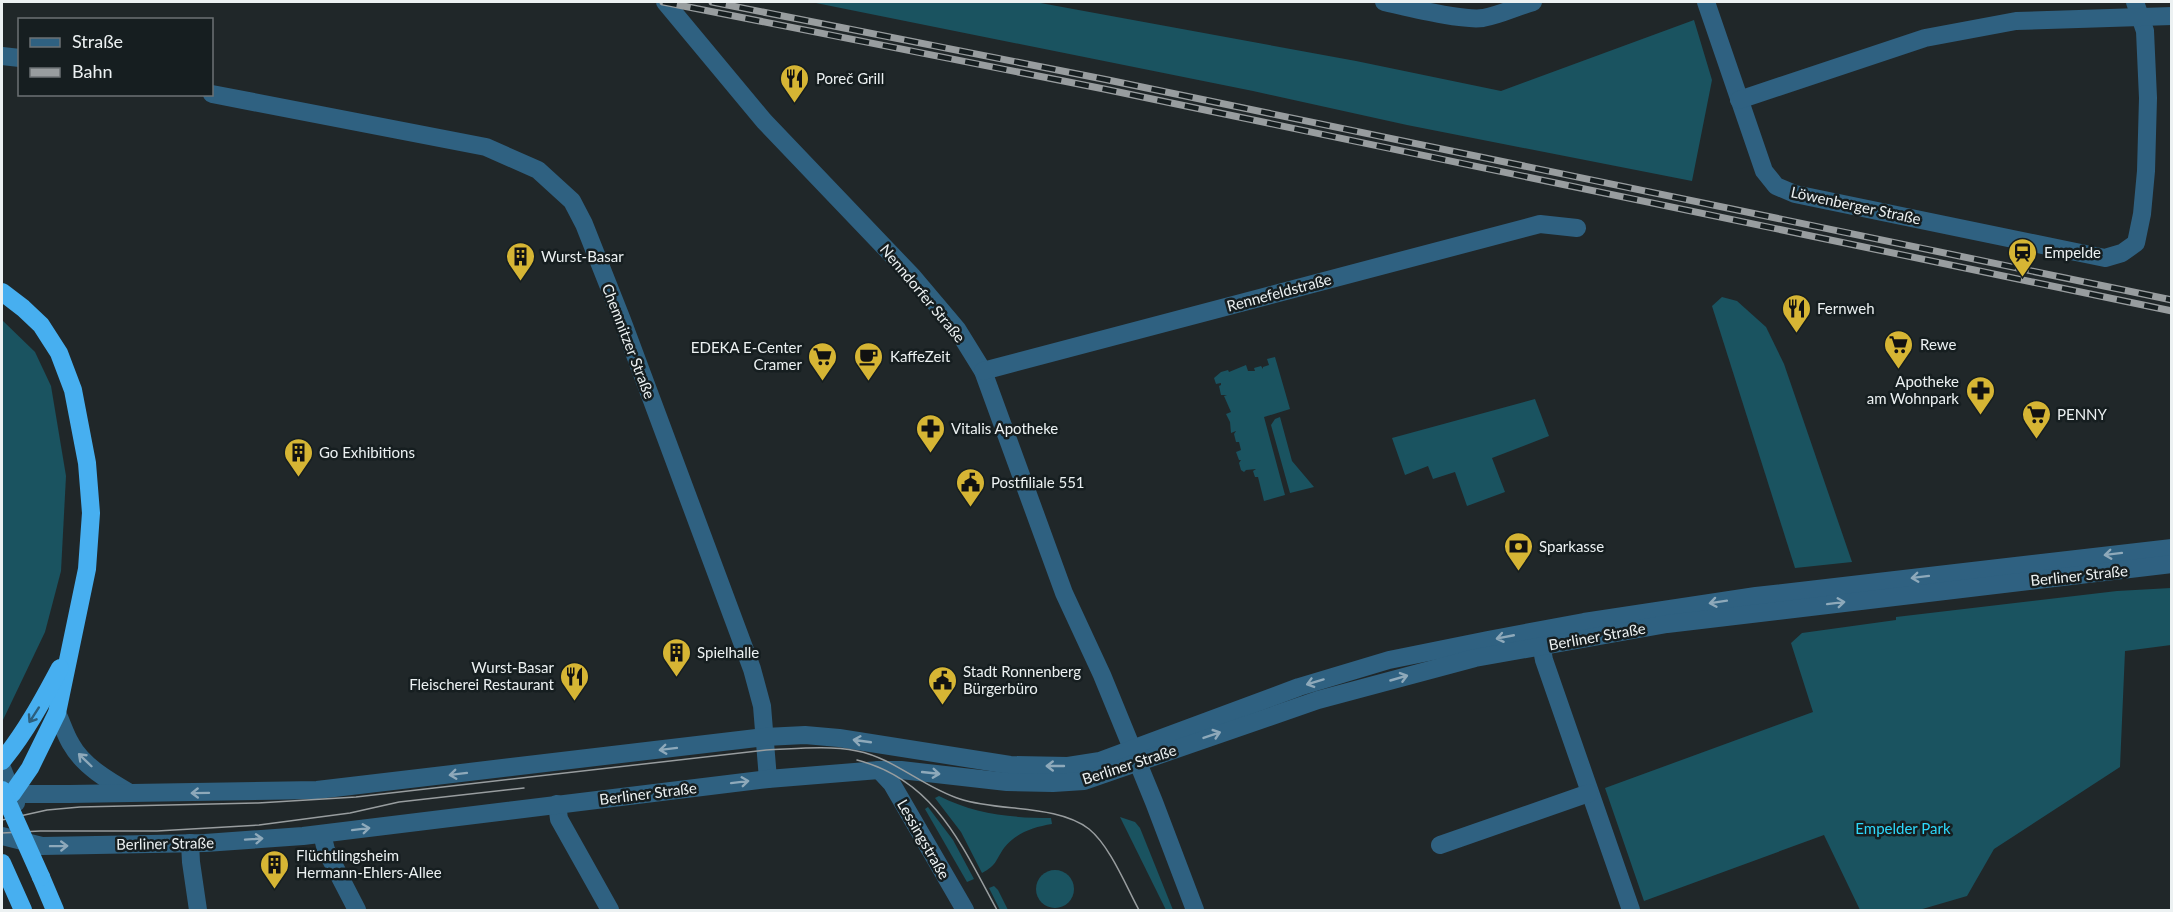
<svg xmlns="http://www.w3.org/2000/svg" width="2173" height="912" font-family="Lato,sans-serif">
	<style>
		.green { fill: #1a5360 }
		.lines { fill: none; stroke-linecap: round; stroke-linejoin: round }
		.minor { stroke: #2f6181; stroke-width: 18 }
		.highway { stroke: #47aff0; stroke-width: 18 }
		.tram { stroke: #989d9f; stroke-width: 1.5 }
		.rail-casing { stroke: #989d9f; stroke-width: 7 }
		.rail { stroke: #161e20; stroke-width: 4.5; stroke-dasharray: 14; stroke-linecap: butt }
		.highway-bridge { stroke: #47aff0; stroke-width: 18 }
		.oneway { stroke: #8ea9ba }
		.oneway2 { stroke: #2c5f7e }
		.labels { text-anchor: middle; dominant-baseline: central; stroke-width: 5; stroke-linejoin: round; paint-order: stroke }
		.poi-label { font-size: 15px; fill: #ecf1f2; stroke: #161e20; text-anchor: start }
		.street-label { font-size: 15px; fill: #ecf1f2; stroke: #161e20 }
		.park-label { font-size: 15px; fill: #2ed9fb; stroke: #161e20 }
	</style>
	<rect width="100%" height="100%" fill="#202729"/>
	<g class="green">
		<polygon points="811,2 1035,2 1356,61 1501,91 1694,20 1712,80 1692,181 1407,125 1253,91"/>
		<polygon points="1722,297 1737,301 1766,327 1784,364 1852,562 1795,568 1712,306"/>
		<polygon points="2,320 35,352 51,386 66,476 61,571 45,632 2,722"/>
		<polygon points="1275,357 1290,409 1264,417 1285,495 1264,501 1258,477 1255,477 1253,471 1256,469 1246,470 1244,472 1241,470 1239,463 1241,460 1239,460 1236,452 1241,450 1239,442 1236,442 1234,434 1236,431 1231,433 1230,422 1226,414 1231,412 1224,396 1227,395 1221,395 1219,386 1221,385 1221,383 1216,384 1214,378 1221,372 1228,370 1229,372 1246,365 1248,371 1255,371 1254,368 1261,366 1263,369 1263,367 1269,365 1267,359"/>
		<polygon points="1535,399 1549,436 1492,458 1505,492 1467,506 1455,472 1433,479 1428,466 1405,475 1392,438"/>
		<polygon points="1280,417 1292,461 1314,487 1290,493 1271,425 1275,419"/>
		<polygon points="2171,588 2171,645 2125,651 2120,767 1994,849 1967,896 1919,910 1860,910 1824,835 1644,901 1605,788 1813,712 1791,643 1802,633 1896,620 1896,617 2117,591"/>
		<path d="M939,796C974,814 1012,818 1051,818L1052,824C1033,827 1016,833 1004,848C995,861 997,865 982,873L961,832L935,798Z"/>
		<polygon points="928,807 953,840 974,879 967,882 925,809"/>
		<polygon points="1120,817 1135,822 1140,828 1173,910 1166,910"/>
		<circle cx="1055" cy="889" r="19"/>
		<polygon points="994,886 998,890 1008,910 1000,910 989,888"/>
	</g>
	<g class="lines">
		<g class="minor">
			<polyline points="665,2 764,121 913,277 957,329 983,371 1064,593 1102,675 1154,802 1195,910"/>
			<path d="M1384,2C1407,7 1461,21 1483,18C1500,15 1516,7 1533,2"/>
			<polyline points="1706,2 1764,171 1776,186 1795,194 2105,258 2122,253 2136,243 2142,214 2146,171 2148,98 2145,31 2135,2"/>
			<polyline points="2,56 20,58"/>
			<polyline points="212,94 486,147 538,170 572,201 584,224 622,320 752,669 762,706 768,779"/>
			<polyline points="1739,100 1925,38 2016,21 2172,16"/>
			<polyline points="983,371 1540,224 1577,228"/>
			<polyline points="1539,634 1544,660 1631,910"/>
			<path d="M57,713C62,723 65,734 71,744C83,766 109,781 130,793"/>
			<polyline points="2,768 16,803"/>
			<polyline points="879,770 892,784 965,910"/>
			<polyline points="2,792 12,794 69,794 317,790 765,737 805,735 839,738 1010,765 1068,766 1100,761 1299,687 1389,660 1488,640 1584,622 1756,596 2172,548"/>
			<polyline points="557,804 559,819 610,910"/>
			<polyline points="322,834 326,850 357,910"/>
			<polyline points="2,836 42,846 205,843 303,836 768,779 879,770 901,770 1007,782 1053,783 1084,781 1318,700 1475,658 1667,624 2172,564"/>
			<polyline points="190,843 191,862 198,910"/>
			<polyline points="1440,845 1589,793"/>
		</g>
		<g class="highway">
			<polyline points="2,292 23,308 41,325 59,353 73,390 87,463 91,513 87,569 57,713 30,768 12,794"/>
			<path d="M2,761C25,733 43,700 60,668"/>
			<polyline points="2,863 23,910"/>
			<polyline points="41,877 55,910"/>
		</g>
		<g class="tram">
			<path d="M857,760C935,780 962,846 997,910"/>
			<path d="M2,820L47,810L80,807L258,803L356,797L766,750C795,749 827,745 857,751C894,758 924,788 960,799C999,812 1056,804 1089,829C1110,846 1126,886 1139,910"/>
			<polyline points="2,833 40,831 157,831 259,825 350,813 399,802 524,788"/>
		</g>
		<defs>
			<g id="rail">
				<polyline points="663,2 1104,89 2172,311"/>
				<polyline points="712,2 1108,80 2172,300"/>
			</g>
		</defs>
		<use href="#rail" class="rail-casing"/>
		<use href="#rail" class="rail"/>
		<polyline class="highway-bridge" points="2,790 41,877"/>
	</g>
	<defs><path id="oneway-shaft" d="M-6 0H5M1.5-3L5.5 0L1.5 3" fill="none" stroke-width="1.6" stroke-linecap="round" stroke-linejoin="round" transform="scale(1.5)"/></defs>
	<g class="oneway">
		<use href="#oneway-shaft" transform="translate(2113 554) rotate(173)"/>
		<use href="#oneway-shaft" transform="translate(1920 577) rotate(173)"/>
		<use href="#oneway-shaft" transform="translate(1718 602) rotate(171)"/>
		<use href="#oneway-shaft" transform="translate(1836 603) rotate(-7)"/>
		<use href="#oneway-shaft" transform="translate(1505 637) rotate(169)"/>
		<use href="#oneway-shaft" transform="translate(1399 678) rotate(-16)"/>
		<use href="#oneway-shaft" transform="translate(1315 682) rotate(163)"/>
		<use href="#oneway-shaft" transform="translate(1212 735) rotate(-19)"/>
		<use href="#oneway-shaft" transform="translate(862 741) rotate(-172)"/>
		<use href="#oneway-shaft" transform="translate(668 749) rotate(173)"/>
		<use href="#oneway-shaft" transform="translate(85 760) rotate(-136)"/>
		<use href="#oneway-shaft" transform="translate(1055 766) rotate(180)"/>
		<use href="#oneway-shaft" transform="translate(931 773) rotate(6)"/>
		<use href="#oneway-shaft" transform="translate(458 774) rotate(173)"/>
		<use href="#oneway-shaft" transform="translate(740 782) rotate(-7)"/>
		<use href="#oneway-shaft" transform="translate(200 793) rotate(179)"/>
		<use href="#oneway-shaft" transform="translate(361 829) rotate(-7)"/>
		<use href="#oneway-shaft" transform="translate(254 839) rotate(-4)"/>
		<use href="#oneway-shaft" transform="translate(59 846) rotate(-1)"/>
	</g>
	<use class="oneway2" href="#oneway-shaft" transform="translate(34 715) rotate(123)"/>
	<defs>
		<symbol id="restaurant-pin" viewBox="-11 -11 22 30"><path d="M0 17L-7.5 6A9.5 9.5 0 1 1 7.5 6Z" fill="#d6b534" stroke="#161e20"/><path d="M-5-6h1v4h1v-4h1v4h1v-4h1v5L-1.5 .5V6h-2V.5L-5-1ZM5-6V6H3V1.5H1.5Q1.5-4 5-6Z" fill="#111"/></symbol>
		<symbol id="station-pin" viewBox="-11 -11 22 30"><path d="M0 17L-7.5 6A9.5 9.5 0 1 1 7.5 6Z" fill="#d6b534" stroke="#161e20"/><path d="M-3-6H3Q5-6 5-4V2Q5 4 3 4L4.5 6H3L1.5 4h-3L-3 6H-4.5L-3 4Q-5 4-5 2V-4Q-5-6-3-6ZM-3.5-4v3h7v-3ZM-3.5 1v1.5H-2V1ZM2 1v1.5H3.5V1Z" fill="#111"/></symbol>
		<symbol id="building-pin" viewBox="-11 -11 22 30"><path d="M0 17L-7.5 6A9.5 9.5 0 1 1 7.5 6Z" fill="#d6b534" stroke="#161e20"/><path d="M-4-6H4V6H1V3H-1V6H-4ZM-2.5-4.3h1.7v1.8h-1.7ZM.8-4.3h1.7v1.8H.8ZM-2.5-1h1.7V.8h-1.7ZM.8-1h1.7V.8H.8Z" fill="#111"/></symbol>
		<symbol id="supermarket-pin" viewBox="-11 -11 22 30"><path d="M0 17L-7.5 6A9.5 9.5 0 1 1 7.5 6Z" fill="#d6b534" stroke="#161e20"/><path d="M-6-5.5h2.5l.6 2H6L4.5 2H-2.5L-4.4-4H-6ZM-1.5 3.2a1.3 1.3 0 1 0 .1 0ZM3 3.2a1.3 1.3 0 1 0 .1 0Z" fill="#111"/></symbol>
		<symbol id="cafe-pin" viewBox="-11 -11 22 30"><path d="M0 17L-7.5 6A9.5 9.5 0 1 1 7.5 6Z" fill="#d6b534" stroke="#161e20"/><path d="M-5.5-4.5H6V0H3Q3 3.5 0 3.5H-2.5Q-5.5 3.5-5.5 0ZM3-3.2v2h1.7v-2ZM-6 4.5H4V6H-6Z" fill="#111"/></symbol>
		<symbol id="pharmacy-pin" viewBox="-11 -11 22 30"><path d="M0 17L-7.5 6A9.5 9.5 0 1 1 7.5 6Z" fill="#d6b534" stroke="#161e20"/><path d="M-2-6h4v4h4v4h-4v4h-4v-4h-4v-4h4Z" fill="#111"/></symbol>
		<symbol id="civic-pin" viewBox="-11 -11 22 30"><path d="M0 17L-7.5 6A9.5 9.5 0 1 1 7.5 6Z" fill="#d6b534" stroke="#161e20"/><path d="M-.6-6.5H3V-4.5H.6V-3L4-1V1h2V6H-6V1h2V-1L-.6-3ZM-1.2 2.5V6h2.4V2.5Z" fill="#111"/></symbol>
		<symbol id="bank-pin" viewBox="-11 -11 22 30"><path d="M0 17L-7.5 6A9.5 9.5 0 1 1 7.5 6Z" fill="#d6b534" stroke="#161e20"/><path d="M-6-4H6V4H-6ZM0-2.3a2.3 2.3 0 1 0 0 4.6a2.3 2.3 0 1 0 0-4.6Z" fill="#111"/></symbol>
	</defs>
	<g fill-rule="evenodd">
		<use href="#restaurant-pin" x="778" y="62" width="33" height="45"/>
		<use href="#station-pin" x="2006" y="236" width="33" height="45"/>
		<use href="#building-pin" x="504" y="240" width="33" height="45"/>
		<use href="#restaurant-pin" x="1780" y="292" width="33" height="45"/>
		<use href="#supermarket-pin" x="1882" y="328" width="33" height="45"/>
		<use href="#supermarket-pin" x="806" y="340" width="33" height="45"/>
		<use href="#cafe-pin" x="852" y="340" width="33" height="45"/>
		<use href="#pharmacy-pin" x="1964" y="374" width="33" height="45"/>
		<use href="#supermarket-pin" x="2020" y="398" width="33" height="45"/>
		<use href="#pharmacy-pin" x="914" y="412" width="33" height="45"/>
		<use href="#building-pin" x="282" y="436" width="33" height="45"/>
		<use href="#civic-pin" x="954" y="466" width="33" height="45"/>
		<use href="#bank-pin" x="1502" y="530" width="33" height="45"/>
		<use href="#building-pin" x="660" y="636" width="33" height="45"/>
		<use href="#restaurant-pin" x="558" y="660" width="33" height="45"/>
		<use href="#civic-pin" x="926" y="664" width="33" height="45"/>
		<use href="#building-pin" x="258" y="848" width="33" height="45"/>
	</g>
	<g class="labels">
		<g class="poi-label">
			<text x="816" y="78">Poreč Grill</text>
			<text x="2044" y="252">Empelde</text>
			<text x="541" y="256">Wurst-Basar</text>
			<text x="1817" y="308">Fernweh</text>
			<text x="1920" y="344">Rewe</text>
			<text x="802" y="347" text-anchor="end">EDEKA E-Center<tspan x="802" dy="17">Cramer</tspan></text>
			<text x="890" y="356">KaffeZeit</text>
			<text x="1959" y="381" text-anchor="end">Apotheke<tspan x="1959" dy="17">am Wohnpark</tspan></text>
			<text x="2057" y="414">PENNY</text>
			<text x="951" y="428">Vitalis Apotheke</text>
			<text x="319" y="452">Go Exhibitions</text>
			<text x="991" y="482">Postfiliale 551</text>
			<text x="1539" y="546">Sparkasse</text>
			<text x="697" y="652">Spielhalle</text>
			<text x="554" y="667" text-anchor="end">Wurst-Basar<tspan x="554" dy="17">Fleischerei Restaurant</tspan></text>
			<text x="963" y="671">Stadt Ronnenberg<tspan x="963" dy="17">Bürgerbüro</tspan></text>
			<text x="296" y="855">Flüchtlingsheim<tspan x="296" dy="17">Hermann-Ehlers-Allee</tspan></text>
		</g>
		<g class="street-label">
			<text transform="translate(1856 205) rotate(12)">Löwenberger Straße</text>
			<text transform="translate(1279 292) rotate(-15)">Rennefeldstraße</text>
			<text transform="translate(923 293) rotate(50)">Nenndorfer Straße</text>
			<text transform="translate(629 341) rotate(69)">Chemnitzer Straße</text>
			<text transform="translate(2079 575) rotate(-6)">Berliner Straße</text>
			<text transform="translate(1597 636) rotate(-10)">Berliner Straße</text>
			<text transform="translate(1129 764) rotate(-18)">Berliner Straße</text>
			<text transform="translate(648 793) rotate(-7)">Berliner Straße</text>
			<text transform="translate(924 839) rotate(60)">Lessingstraße</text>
			<text transform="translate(165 843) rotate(-1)">Berliner Straße</text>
		</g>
		<g class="park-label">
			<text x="1903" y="828">Empelder Park</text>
		</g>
	</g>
	<rect width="2173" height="912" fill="none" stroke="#ecf1f2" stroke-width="6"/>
	<rect x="18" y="18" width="195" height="78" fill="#161e20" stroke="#6c7274" stroke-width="1.5"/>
	<rect x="30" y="38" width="30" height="9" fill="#2f6181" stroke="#6c7274" stroke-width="1.5"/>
	<text x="72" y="48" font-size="18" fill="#ecf1f2">Straße</text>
	<rect x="30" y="68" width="30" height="9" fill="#989d9f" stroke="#6c7274" stroke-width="1.5"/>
	<text x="72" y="78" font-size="18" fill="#ecf1f2">Bahn</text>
</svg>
